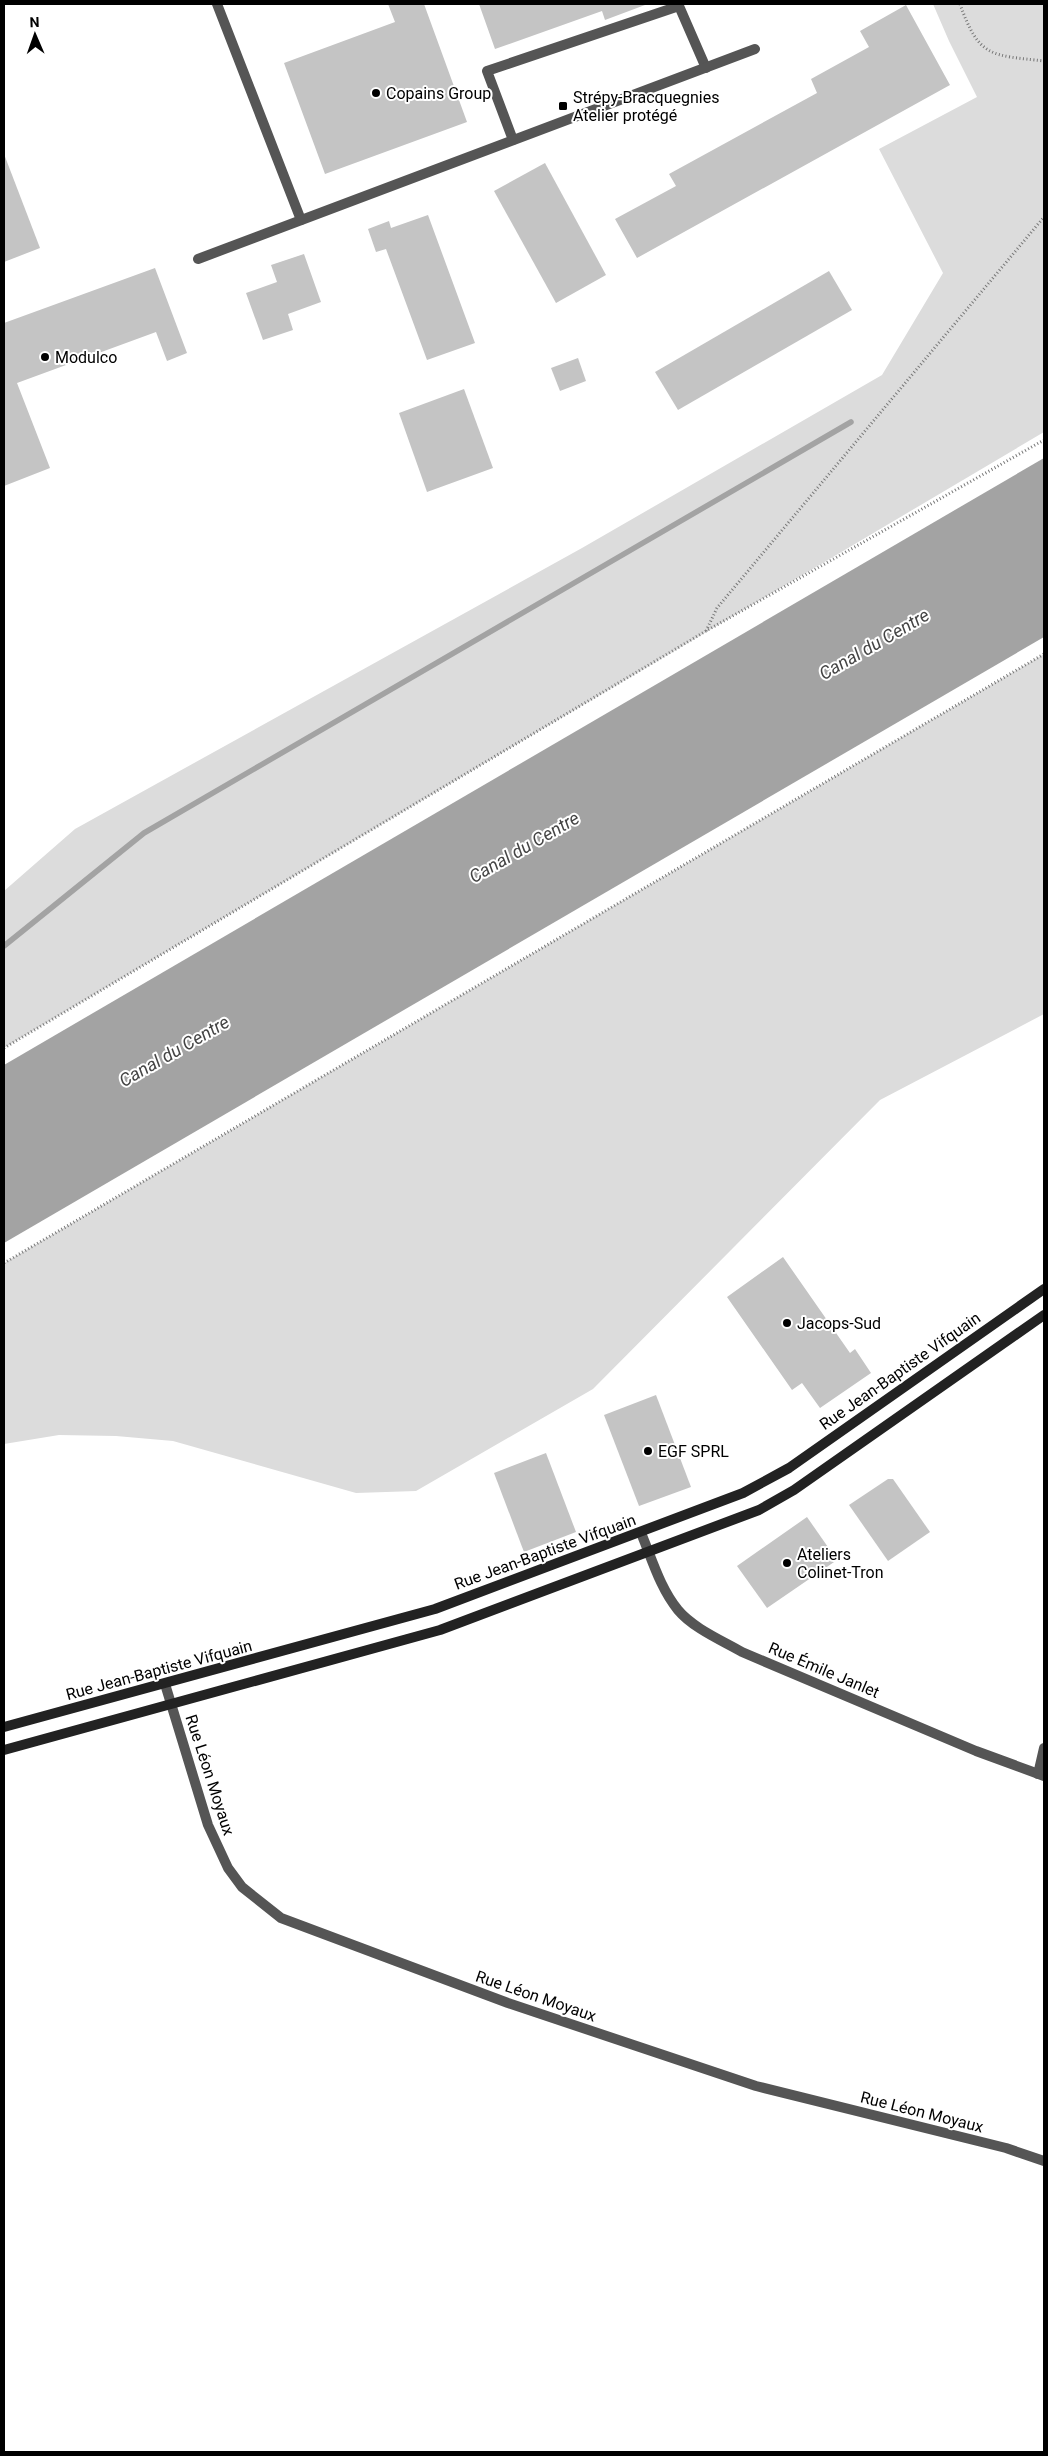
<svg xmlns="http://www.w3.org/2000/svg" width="1048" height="2456" font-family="Roboto,sans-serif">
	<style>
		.green { fill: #dcdcdc }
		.water { fill: #a3a3a3 }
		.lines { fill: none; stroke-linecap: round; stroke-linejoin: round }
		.stream { stroke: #a3a3a3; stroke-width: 5.5 }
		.building { fill: #c4c4c4 }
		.path { stroke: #777; stroke-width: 3; stroke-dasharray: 1 2.5; stroke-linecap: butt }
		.street { stroke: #555; stroke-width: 10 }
		.secondary { stroke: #222; stroke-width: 10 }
		.poi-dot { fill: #000; stroke: #fff; stroke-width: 2 }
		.labels { text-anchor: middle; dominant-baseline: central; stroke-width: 4; stroke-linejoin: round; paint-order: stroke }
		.poi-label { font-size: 16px; fill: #000; stroke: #fff; text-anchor: start }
		.street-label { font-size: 16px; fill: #000; stroke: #fff }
		.water-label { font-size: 18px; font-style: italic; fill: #444; stroke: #fff }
	</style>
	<rect width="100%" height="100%" fill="#fff"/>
	<g class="green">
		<polygon points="933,4 1044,4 1044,432 4,1048 4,891 75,829 582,548 882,375 943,273 879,149 977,97 949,41"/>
		<polygon points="1044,654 1044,1014 880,1100 593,1389 416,1491 356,1493 173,1441 116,1436 59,1435 4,1444 4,1263"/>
	</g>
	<polygon class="water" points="1044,458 1044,637 4,1243 4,1065"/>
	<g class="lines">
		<polyline class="stream" points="4,946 144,833 851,422"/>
	</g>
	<g class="building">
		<polygon points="388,4 424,4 467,122 325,174 284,63 395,22"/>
		<polygon points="479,4 645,4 645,5 605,20 602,11 495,49"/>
		<polygon points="906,5 950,85 637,258 615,219 676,186 669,174 817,93 811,79 869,47 860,31"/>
		<polygon points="4,154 40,248 4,262"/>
		<polygon points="545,163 606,275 556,303 494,191"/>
		<polygon points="428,215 475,343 427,360 386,249 376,252 368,229 389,221 391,228"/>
		<polygon points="304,254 321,302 288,314 293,330 263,340 246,293 277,282 271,265"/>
		<polygon points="155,268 187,353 167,361 156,332 17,383 50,468 4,486 4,323"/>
		<polygon points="829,271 852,310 678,410 655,372"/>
		<polygon points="578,358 586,381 560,391 551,368"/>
		<polygon points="464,389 493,468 427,492 399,413"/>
		<polygon points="783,1257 850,1353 855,1349 871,1373 820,1408 802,1383 792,1390 727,1297"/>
		<polygon points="656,1395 691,1487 639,1506 604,1415"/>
		<polygon points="546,1453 576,1532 524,1552 494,1473"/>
		<polygon points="888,1479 893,1479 930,1532 888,1561 849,1505"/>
		<polygon points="807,1517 837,1560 767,1608 737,1566"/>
	</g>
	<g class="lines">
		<g class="path">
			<path d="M960,4C979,58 991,55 1044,61"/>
			<polyline points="706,631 717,608 1044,217"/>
			<polyline points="4,1048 706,631 1044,440"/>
			<polyline points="4,1263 1044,654"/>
		</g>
		<g class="street">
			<polyline points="217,4 301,220"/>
			<polyline points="513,140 487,71 679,6 706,68"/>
			<polyline points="198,259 755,49"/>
			<path d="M641,1533C652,1559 660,1588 678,1610C693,1628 721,1640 742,1652L976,1751L1044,1776"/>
			<polyline points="165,1684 208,1825 228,1868 242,1887 281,1918 508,2003 756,2086 1006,2148 1044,2161"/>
			<polyline points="1038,1774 1044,1748"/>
		</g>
		<g class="secondary">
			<polyline points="4,1727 435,1609 743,1493 789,1468 1044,1289"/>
			<polyline points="4,1750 440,1630 759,1510 794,1490 1044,1315"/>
		</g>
	</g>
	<g class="poi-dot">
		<circle cx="376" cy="93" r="5"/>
		<rect x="558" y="101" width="10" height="10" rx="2.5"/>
		<circle cx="45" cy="357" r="5"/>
		<circle cx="787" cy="1323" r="5"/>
		<circle cx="648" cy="1451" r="5"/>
		<circle cx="787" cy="1563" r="5"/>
	</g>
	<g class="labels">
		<g class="poi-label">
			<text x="386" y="93">Copains Group</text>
			<text x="573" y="97">Strépy-Bracquegnies<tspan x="573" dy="18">Atelier protégé</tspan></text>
			<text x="55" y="357">Modulco</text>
			<text x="797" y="1323">Jacops-Sud</text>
			<text x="658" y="1451">EGF SPRL</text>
			<text x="797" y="1554">Ateliers<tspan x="797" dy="18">Colinet-Tron</tspan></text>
		</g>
		<g class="street-label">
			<text transform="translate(900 1371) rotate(-35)">Rue Jean-Baptiste Vifquain</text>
			<text transform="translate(545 1552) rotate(-20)">Rue Jean-Baptiste Vifquain</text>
			<text transform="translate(159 1670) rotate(-15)">Rue Jean-Baptiste Vifquain</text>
			<text transform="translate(824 1670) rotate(23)">Rue Émile Janlet</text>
			<text transform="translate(210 1775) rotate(72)">Rue Léon Moyaux</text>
			<text transform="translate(536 1996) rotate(19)">Rue Léon Moyaux</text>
			<text transform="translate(922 2112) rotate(14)">Rue Léon Moyaux</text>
		</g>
		<g class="water-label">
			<text transform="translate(874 644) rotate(-30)">Canal du Centre</text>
			<text transform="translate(524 847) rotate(-30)">Canal du Centre</text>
			<text transform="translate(174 1051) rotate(-30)">Canal du Centre</text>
		</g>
	</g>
	<rect width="1048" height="2456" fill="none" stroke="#000000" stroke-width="10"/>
	<g transform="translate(35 35) rotate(358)" stroke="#ffffff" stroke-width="4" paint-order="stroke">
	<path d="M0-4L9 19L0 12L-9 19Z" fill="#000000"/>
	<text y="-8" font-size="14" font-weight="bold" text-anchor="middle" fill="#000000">N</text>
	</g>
</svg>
